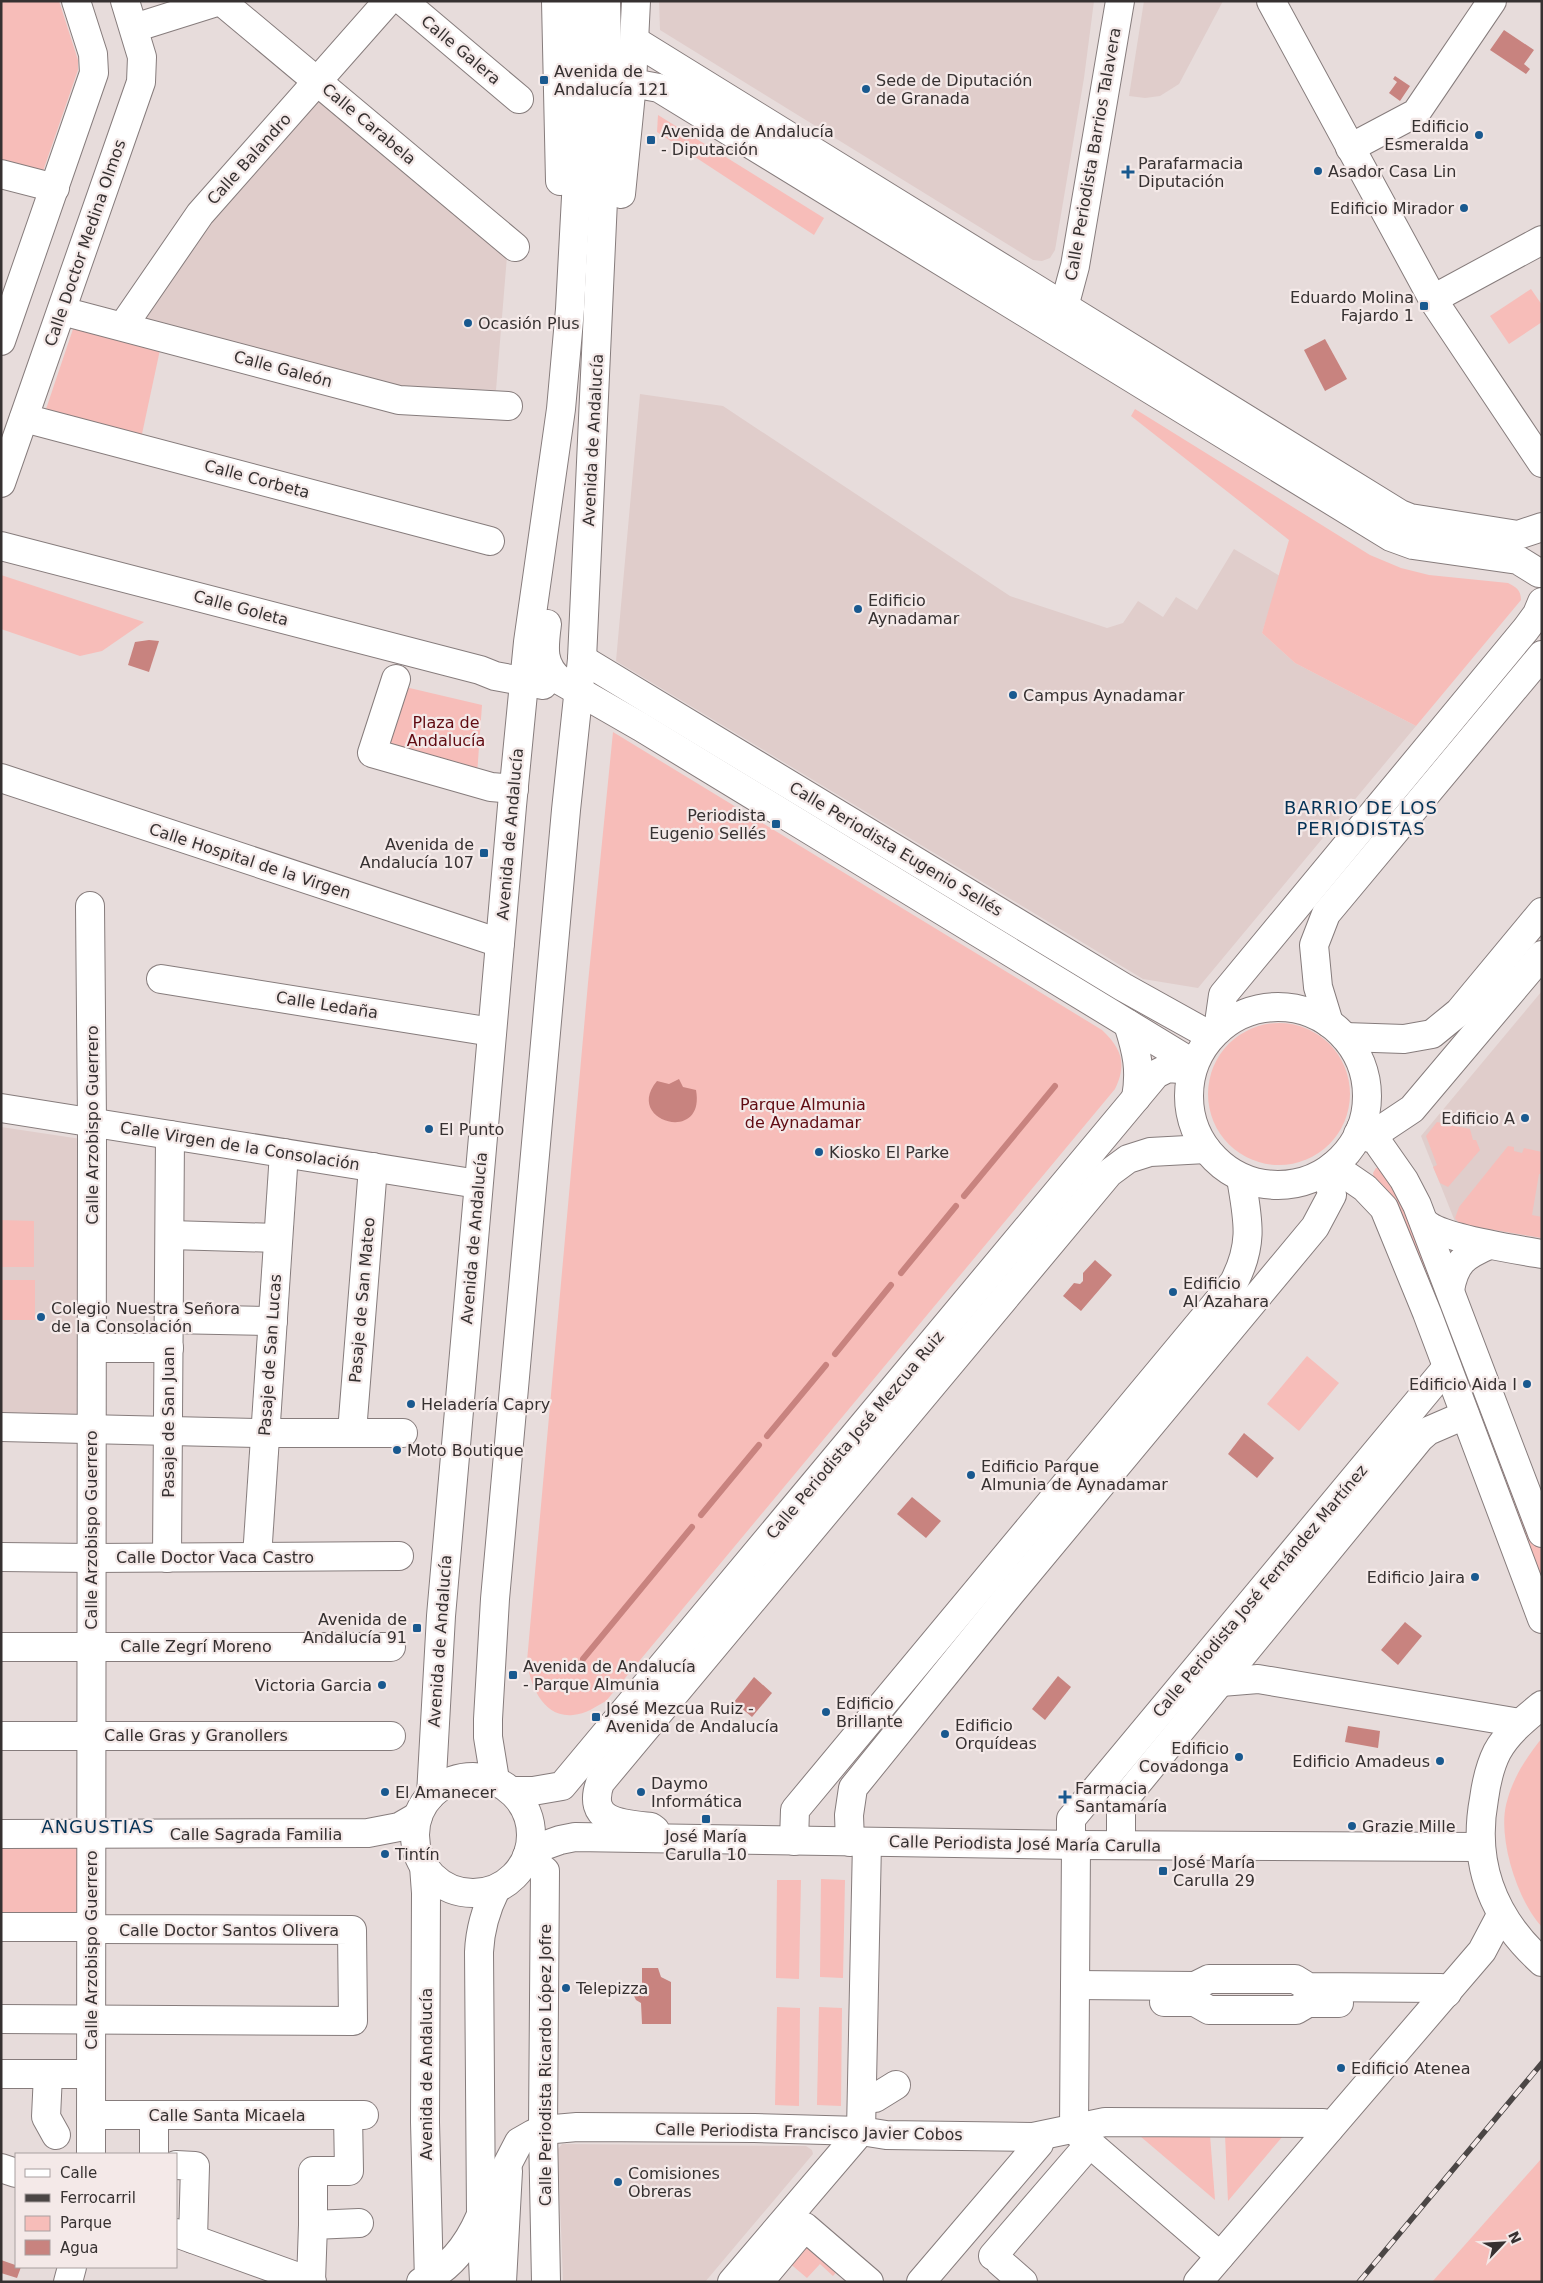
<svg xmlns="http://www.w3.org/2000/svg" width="1543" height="2283" font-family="'DejaVu Sans',sans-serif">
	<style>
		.built { fill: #e0cdcb }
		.green { fill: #f7bdb9 }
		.water { fill: #c8837f }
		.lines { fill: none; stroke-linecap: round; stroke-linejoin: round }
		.stream { stroke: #c8837f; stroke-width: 6 }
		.minor-casing { stroke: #867c7c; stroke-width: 30 }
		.major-casing { stroke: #867c7c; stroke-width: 30 }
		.minor { stroke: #fff; stroke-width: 28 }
		.major { stroke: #fff; stroke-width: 28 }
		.rail-casing { stroke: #4b4645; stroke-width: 5.5 }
		.rail { stroke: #f4e9e8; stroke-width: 4; stroke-dasharray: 11; stroke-linecap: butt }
		.poi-dot { fill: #19598f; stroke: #f4e9e8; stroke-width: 2 }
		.labels { text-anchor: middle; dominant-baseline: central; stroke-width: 4.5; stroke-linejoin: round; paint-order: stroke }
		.street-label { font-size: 16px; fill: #363131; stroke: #f4e9e8 }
		.poi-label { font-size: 16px; fill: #363131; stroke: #f4e9e8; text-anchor: start }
		.park-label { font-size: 16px; fill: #600b12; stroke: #f4e9e8 }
		.neighbourhood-label { font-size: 18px; letter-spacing: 1px; fill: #043256; stroke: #f4e9e8 }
	</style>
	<rect width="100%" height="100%" fill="#e7dcdb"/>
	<g class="built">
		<polygon points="659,1 1094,1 1084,78 1055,250 1050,258 1042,261 1033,260 660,30"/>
		<polygon points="1144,1 1223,1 1179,84 1160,96 1145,98 1129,96"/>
		<polygon points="317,98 507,256 496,390 393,386 138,317 203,227"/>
		<polygon points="640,394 723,406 1010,596 1107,628 1123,623 1138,601 1163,617 1176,597 1197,610 1234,549 1280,576 1262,633 1295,663 1416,726 1198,988 1143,979 616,661"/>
		<polygon points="1542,991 1542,1238 1456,1224 1421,1136"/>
		<polygon points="1,1127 81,1139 81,1417 1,1414"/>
		<polygon points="562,2144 806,2146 812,2150 813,2154 705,2282 563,2282 558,2149"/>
	</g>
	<g class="green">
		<polygon points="1,1 59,1 78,60 78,70 42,174 1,164"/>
		<polygon points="658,115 824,218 814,235 657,132"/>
		<polygon points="1531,289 1542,305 1542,322 1509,344 1490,316"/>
		<polygon points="74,326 161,345 142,434 45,412"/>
		<path d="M1135,409L1370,555L1401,568L1429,575L1508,583C1516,587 1521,590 1521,600L1416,726L1295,663L1262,633L1289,540L1131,416Z"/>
		<polygon points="1,575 144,622 102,651 80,656 1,629"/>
		<polygon points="401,686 482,705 477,775 380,747"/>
		<path d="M613,732L1102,1030C1122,1049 1127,1064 1115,1089L606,1701C595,1707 586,1714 573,1715C543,1718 530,1685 527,1661L588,983Z"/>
		<circle cx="1279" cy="1094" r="71"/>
		<polygon points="1437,1122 1470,1129 1473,1140 1476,1140 1480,1150 1448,1187 1440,1183 1433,1167 1437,1165 1426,1136"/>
		<polygon points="1508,1146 1514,1147 1514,1151 1522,1153 1524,1148 1542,1152 1542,1174 1539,1174 1532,1215 1542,1217 1542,1238 1465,1225 1459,1223 1455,1218 1459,1207"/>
		<polygon points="1382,1167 1389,1171 1445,1298 1432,1303 1375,1182 1373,1173 1376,1168"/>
		<polygon points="1,1220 34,1221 34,1267 1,1267"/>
		<rect x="1" y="1280" width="34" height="40"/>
		<polygon points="1451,1312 1542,1551 1542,1594 1437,1317"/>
		<polygon points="1307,1356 1339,1383 1299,1431 1267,1404"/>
		<path d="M1542,1738V1927C1518,1902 1498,1840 1506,1805C1512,1779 1526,1758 1542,1738Z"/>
		<rect x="1" y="1848" width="77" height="71"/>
		<polygon points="821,1879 845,1880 843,1978 820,1977"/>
		<polygon points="777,1880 801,1880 799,1979 776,1978"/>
		<polygon points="777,2007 800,2008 799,2106 775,2105"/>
		<polygon points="819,2007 842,2008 841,2106 817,2105"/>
		<polygon points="1210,2135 1215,2200 1140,2136"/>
		<polygon points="1225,2135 1283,2136 1228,2201"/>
		<polygon points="1542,2158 1542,2282 1432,2282"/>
		<polygon points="805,2227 845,2262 833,2276 820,2264 807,2278 781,2256"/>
	</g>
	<g class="water">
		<polygon points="1504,30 1534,50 1524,64 1530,69 1526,74 1490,50"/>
		<polygon points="1395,76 1410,86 1400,101 1389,93 1397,82 1393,79"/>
		<polygon points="1325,339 1347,379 1325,391 1304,350"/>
		<polygon points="149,640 159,641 149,672 128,665 135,642"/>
		<path d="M679,1079L683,1087L696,1090C706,1145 623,1121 657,1081L669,1084Z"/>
		<polygon points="1095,1260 1112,1275 1081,1311 1063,1296 1074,1283 1080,1284 1083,1281 1083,1273"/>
		<polygon points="1244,1433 1274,1458 1257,1478 1228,1454"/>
		<polygon points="912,1497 941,1521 926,1538 897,1514"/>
		<polygon points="1405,1622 1422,1636 1398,1665 1381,1650"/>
		<polygon points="1058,1676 1071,1687 1045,1720 1032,1709"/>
		<polygon points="754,1677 772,1693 752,1717 734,1702"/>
		<polygon points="1348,1726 1380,1731 1378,1748 1345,1742"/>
		<polygon points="642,1968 658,1968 661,1977 671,1982 671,2024 642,2024 641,2003 636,2000 634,1996 636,1991 642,1988"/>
		<polygon points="1,2260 21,2267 17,2278 1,2273"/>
	</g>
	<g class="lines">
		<g class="stream">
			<polyline points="964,1196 1055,1086"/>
			<polyline points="901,1273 956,1206"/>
			<polyline points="835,1354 891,1285"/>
			<polyline points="767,1436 826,1365"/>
			<polyline points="701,1515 759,1445"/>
			<polyline points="583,1659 692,1527"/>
		</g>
		<defs>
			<g id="minor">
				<polyline points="221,1 515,247"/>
				<polyline points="403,1 519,99"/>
				<polyline points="1271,1 1435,303 1542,463"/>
				<polyline points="134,28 220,1"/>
				<polyline points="1350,148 1416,113 1492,1"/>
				<polyline points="1,174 55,188"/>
				<polyline points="1433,299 1542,240"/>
				<polyline points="1064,307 1075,266 1120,1"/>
				<polyline points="62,311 399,400 508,406"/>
				<polyline points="123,326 200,214 388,1"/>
				<polyline points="24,418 490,541"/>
				<polyline points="396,679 372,753 491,787 514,789"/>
				<polyline points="1,778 500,943"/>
				<polyline points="90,906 92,1123 91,2154"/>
				<polyline points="161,979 492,1032"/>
				<polyline points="1329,1023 1318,987 1314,945 1326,914 1542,655"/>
				<polyline points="1218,1030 1223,995 1526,629 1537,614 1542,602"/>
				<polyline points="1345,1037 1404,1039 1432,1034 1459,1012 1542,912"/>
				<polyline points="1361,1128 1382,1129 1412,1109 1542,955"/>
				<path d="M1425,1223C1441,1238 1518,1250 1542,1254"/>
				<polyline points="170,1235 278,1238"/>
				<path d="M1450,1290C1455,1262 1464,1256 1489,1245"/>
				<polyline points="169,1319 273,1321"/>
				<polyline points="92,1348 169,1348"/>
				<polyline points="1,1427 259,1433 403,1433"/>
				<polyline points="352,1432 373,1167"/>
				<polyline points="1,1557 91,1558 399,1556"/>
				<polyline points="257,1557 284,1153"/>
				<polyline points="167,1558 170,1135"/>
				<polyline points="1,1647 391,1647"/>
				<polyline points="1221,1682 1258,1679 1520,1723"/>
				<polyline points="1,1736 391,1736"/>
				<polyline points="512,1791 533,1791 562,1786 1156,1074 1168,1068 1192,1070"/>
				<path d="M655,1830L651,1827C623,1824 586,1823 600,1783L1109,1173L1128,1159L1150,1152L1206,1149"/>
				<path d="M794,1841L795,1810L1234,1282C1254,1243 1248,1220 1241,1178"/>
				<polyline points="850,1842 849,1815 853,1788 1010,1594 1315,1227 1332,1195 1327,1171"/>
				<polyline points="1071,1845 1071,1819 1447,1367"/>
				<polyline points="1121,1845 1121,1803 1420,1438 1428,1431 1465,1415"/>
				<polyline points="527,1856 545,1871 543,2130 546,2282"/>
				<polyline points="1,1927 91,1927 101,1929 352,1930 353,2021 1,2019"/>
				<polyline points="1075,1985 1195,1986 1209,1979 1295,1979 1308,1987 1441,1988 1447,1993"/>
				<polyline points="1164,2002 1195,2002 1209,2010 1296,2010 1308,2003 1339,2003"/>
				<polyline points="1,2074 91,2074"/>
				<polyline points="48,2074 46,2117 56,2135"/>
				<polyline points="862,2098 875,2098 896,2085"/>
				<polyline points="91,2115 364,2115"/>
				<polyline points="1074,2130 1076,1845"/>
				<polyline points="1074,2130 1220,2256"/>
				<polyline points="861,2131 867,1842"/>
				<polyline points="154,2154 154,2115"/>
				<polyline points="176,2165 195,2166 193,2239"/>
				<polyline points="1,2168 16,2173"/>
				<polyline points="481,2215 519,2142 533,2134 543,2130 577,2127 754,2128 861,2131 886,2135 1033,2137 1105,2122 1323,2123 1329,2129"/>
				<polyline points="313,2225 313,2171 349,2171 348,2115"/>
				<polyline points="993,2256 1080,2155"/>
				<polyline points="1000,2262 1023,2282"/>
				<polyline points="311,2281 313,2225 359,2223"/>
				<polyline points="502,2282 508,2171"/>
				<polyline points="732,2282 861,2131"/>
				<polyline points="759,2282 805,2227 869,2282"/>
				<polyline points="921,2282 1039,2144 1041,2136"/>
				<polyline points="1198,2282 1482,1951 1501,1915"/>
			</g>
			<g id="major">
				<polyline points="556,1 560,181"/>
				<polyline points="635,41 1400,514 1410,518 1518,535 1542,527"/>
				<polyline points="632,83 659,88 1391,537 1413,545 1518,560 1539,573"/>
				<polyline points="621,194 632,83 636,1"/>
				<polyline points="1,341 94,73 93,54 76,1"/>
				<polyline points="1,483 141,82 142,57 125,1"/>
				<polyline points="1,546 480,670 495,676 543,685"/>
				<path d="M547,624C544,647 541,665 561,681L641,727L1194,1064"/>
				<polyline points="582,659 1123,987 1211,1036"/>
				<circle cx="1278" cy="1096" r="89"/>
				<path d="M1128,1024C1137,1052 1141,1070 1136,1098"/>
				<polyline points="1,1108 478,1184"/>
				<polyline points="1358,1134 1376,1140 1404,1180 1417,1205 1542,1533"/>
				<polyline points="1333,1166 1365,1188 1384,1208 1427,1313 1542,1619"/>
				<path d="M1542,1705C1526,1718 1507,1733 1497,1752C1490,1766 1486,1784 1484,1799C1472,1864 1493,1918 1542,1962"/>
				<circle cx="473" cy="1835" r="58"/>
				<polyline points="495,1780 488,1737 488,1719 495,1599 566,810 582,659 608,91 606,1"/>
				<polyline points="431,1795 441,1616 512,806 528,642 561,409 570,309 582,85 581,1"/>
				<polyline points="1,1834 368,1833 399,1827 418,1816"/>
				<polyline points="529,1851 560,1840 575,1837 1076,1845 1480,1847"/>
				<polyline points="424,1866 426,1893 425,2122 429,2282"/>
				<polyline points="176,2233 312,2282"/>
				<polyline points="68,2282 72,2267"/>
				<path d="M421,2282C450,2269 468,2245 480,2217"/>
				<path d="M484,2282L481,2215L479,1952C480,1929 486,1909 496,1889"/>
			</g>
		</defs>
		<use href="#minor" class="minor-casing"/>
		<use href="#major" class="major-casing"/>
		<use href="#minor" class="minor"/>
		<use href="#major" class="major"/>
		<defs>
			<polyline id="rail" points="1359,2282 1542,2063"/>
		</defs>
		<use href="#rail" class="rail-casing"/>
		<use href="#rail" class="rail"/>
	</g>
	<g class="poi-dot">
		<rect x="539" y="75" width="10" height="10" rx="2.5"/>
		<circle cx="866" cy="89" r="5"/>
		<circle cx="1479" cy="135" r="5"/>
		<rect x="646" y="135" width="10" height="10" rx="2.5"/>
		<circle cx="1318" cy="171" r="5"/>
		<path d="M1125.5 164.5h5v5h5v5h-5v5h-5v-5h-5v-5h5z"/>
		<circle cx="1464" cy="208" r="5"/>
		<rect x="1419" y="301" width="10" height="10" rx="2.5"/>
		<circle cx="468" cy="323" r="5"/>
		<circle cx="858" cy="609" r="5"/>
		<circle cx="1013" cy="695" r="5"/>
		<rect x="771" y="819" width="10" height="10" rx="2.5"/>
		<rect x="479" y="848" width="10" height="10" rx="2.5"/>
		<circle cx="1525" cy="1118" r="5"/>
		<circle cx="429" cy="1129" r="5"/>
		<circle cx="819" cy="1152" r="5"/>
		<circle cx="1173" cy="1292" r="5"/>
		<circle cx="41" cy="1317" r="5"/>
		<circle cx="1527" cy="1384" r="5"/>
		<circle cx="411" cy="1404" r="5"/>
		<circle cx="397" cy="1450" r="5"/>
		<circle cx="971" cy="1475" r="5"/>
		<circle cx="1475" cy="1577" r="5"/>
		<rect x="412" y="1623" width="10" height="10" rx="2.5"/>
		<rect x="508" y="1670" width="10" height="10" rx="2.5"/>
		<circle cx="382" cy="1685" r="5"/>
		<circle cx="826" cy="1712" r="5"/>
		<rect x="591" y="1712" width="10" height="10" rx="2.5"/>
		<circle cx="945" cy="1734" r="5"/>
		<circle cx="1239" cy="1757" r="5"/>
		<circle cx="1440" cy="1761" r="5"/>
		<circle cx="385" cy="1792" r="5"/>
		<circle cx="641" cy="1792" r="5"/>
		<path d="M1062.5 1789.5h5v5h5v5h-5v5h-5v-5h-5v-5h5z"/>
		<rect x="701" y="1814" width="10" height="10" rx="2.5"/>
		<circle cx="1352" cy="1826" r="5"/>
		<circle cx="385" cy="1854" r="5"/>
		<rect x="1158" y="1866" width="10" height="10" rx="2.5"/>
		<circle cx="566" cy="1988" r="5"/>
		<circle cx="1341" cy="2068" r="5"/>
		<circle cx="618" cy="2182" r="5"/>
	</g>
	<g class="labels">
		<g class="street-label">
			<text transform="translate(461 50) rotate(40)">Calle Galera</text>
			<text transform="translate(369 124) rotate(40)">Calle Carabela</text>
			<text transform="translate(1093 154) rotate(-80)">Calle Periodista Barrios Talavera</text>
			<text transform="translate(249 159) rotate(-48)">Calle Balandro</text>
			<text transform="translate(85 243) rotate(-71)">Calle Doctor Medina Olmos</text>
			<text transform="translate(283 369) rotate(15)">Calle Galeón</text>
			<text transform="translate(593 440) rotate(-87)">Avenida de Andalucía</text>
			<text transform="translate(257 479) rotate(15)">Calle Corbeta</text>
			<text transform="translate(241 608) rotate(15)">Calle Goleta</text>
			<text transform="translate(510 834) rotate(-85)">Avenida de Andalucía</text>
			<text transform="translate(896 849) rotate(31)">Calle Periodista Eugenio Sellés</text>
			<text transform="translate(250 861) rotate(18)">Calle Hospital de la Virgen</text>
			<text transform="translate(327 1005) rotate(9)">Calle Ledaña</text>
			<text transform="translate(92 1125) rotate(-90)">Calle Arzobispo Guerrero</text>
			<text transform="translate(240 1146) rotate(9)">Calle Virgen de la Consolación</text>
			<text transform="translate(474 1238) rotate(-85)">Avenida de Andalucía</text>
			<text transform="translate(362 1300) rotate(-85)">Pasaje de San Mateo</text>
			<text transform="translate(270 1355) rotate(-86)">Pasaje de San Lucas</text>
			<text transform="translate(168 1422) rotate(-90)">Pasaje de San Juan</text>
			<text transform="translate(855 1435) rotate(-50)">Calle Periodista José Mezcua Ruiz</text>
			<text transform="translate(91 1530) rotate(-90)">Calle Arzobispo Guerrero</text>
			<text x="215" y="1557">Calle Doctor Vaca Castro</text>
			<text transform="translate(1260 1591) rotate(-50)">Calle Periodista José Fernández Martínez</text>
			<text transform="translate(440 1641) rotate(-86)">Avenida de Andalucía</text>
			<text x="196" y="1646">Calle Zegrí Moreno</text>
			<text x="196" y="1735">Calle Gras y Granollers</text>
			<text x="256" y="1834">Calle Sagrada Familia</text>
			<text transform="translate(1025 1844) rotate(1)">Calle Periodista José María Carulla</text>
			<text x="229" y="1930">Calle Doctor Santos Olivera</text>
			<text transform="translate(91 1950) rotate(-90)">Calle Arzobispo Guerrero</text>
			<text transform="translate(545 2065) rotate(-90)">Calle Periodista Ricardo López Jofre</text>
			<text transform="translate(426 2074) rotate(-90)">Avenida de Andalucía</text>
			<text x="227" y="2115">Calle Santa Micaela</text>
			<text transform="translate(809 2132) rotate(1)">Calle Periodista Francisco Javier Cobos</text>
		</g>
		<g class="poi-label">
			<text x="554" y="71">Avenida de<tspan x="554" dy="18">Andalucía 121</tspan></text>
			<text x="876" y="80">Sede de Diputación<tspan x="876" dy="18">de Granada</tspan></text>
			<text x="1469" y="126" text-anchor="end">Edificio<tspan x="1469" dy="18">Esmeralda</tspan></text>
			<text x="661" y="131">Avenida de Andalucía<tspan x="661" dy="18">- Diputación</tspan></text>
			<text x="1138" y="163">Parafarmacia<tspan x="1138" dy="18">Diputación</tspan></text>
			<text x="1328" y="171">Asador Casa Lin</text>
			<text x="1454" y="208" text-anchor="end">Edificio Mirador</text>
			<text x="1414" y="297" text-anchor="end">Eduardo Molina<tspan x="1414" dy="18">Fajardo 1</tspan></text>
			<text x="478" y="323">Ocasión Plus</text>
			<text x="868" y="600">Edificio<tspan x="868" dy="18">Aynadamar</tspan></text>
			<text x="1023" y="695">Campus Aynadamar</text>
			<text x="766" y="815" text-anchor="end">Periodista<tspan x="766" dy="18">Eugenio Sellés</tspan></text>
			<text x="474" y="844" text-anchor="end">Avenida de<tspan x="474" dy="18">Andalucía 107</tspan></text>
			<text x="1515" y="1118" text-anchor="end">Edificio A</text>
			<text x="439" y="1129">El Punto</text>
			<text x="829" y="1152">Kiosko El Parke</text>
			<text x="1183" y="1283">Edificio<tspan x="1183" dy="18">Al Azahara</tspan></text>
			<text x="51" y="1308">Colegio Nuestra Señora<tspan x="51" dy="18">de la Consolación</tspan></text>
			<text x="1517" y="1384" text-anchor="end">Edificio Aida I</text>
			<text x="421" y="1404">Heladería Capry</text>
			<text x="407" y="1450">Moto Boutique</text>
			<text x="981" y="1466">Edificio Parque<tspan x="981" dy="18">Almunia de Aynadamar</tspan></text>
			<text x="1465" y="1577" text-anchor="end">Edificio Jaira</text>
			<text x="407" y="1619" text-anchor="end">Avenida de<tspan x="407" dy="18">Andalucía 91</tspan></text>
			<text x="523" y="1666">Avenida de Andalucía<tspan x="523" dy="18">- Parque Almunia</tspan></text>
			<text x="372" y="1685" text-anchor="end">Victoria Garcia</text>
			<text x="836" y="1703">Edificio<tspan x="836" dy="18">Brillante</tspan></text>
			<text x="606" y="1708">José Mezcua Ruiz -<tspan x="606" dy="18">Avenida de Andalucía</tspan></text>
			<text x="955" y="1725">Edificio<tspan x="955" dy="18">Orquídeas</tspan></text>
			<text x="1229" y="1748" text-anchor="end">Edificio<tspan x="1229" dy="18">Covadonga</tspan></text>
			<text x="1430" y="1761" text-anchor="end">Edificio Amadeus</text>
			<text x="651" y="1783">Daymo<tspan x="651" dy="18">Informática</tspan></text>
			<text x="1075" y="1788">Farmacia<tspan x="1075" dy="18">Santamaría</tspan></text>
			<text x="395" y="1792">El Amanecer</text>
			<text x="1362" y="1826">Grazie Mille</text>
			<text x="706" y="1836" text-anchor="middle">José María<tspan x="706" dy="18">Carulla 10</tspan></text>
			<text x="395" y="1854">Tintín</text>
			<text x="1173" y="1862">José María<tspan x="1173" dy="18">Carulla 29</tspan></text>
			<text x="576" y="1988">Telepizza</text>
			<text x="1351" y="2068">Edificio Atenea</text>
			<text x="628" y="2173">Comisiones<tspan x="628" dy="18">Obreras</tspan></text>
		</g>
		<g class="park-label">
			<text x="446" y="722">Plaza de<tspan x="446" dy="18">Andalucía</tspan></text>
			<text x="803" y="1104">Parque Almunia<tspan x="803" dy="18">de Aynadamar</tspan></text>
		</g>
		<g class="neighbourhood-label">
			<text x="1361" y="807">BARRIO DE LOS<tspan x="1361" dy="21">PERIODISTAS</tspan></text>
			<text x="98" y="1826">ANGUSTIAS</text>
		</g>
	</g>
	<rect width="1543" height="2283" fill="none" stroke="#363131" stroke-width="5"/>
	<rect x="15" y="2153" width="162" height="115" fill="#f4e9e8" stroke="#a89f9f"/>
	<rect x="25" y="2169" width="25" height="8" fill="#ffffff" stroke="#a89f9f"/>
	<text x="60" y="2178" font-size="15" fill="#363131">Calle</text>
	<rect x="25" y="2194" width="25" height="8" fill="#4b4645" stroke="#a89f9f"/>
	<text x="60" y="2203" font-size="15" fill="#363131">Ferrocarril</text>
	<rect x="25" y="2216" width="25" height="15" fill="#f7bdb9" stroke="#a89f9f"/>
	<text x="60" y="2228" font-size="15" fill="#363131">Parque</text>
	<rect x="25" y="2240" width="25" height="15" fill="#c8837f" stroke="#a89f9f"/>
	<text x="60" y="2253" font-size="15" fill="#363131">Agua</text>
	<g transform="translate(1503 2243) rotate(65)" stroke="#f4e9e8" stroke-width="4" paint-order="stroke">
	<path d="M0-4L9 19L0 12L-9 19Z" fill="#363131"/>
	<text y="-8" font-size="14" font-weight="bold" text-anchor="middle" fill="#363131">N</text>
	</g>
</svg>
